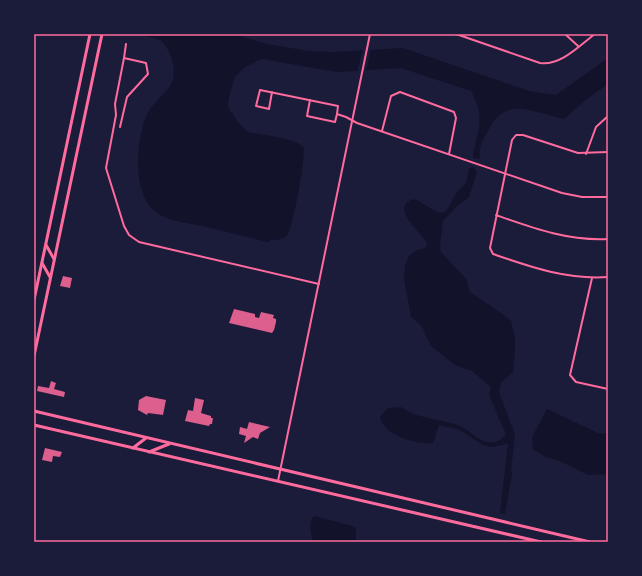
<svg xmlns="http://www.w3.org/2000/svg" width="642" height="576" font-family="'Space Grotesk',sans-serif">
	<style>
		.water { fill: #12122b }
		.pier { fill: #1b1b3a }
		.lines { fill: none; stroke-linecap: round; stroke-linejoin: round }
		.canal { stroke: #12122b; stroke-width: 5 }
		.building { fill: #dd5f8e }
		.minor { stroke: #ff6b9d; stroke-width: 2 }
		.secondary { stroke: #ff6b9d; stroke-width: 3 }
		.primary { stroke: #ff6b9d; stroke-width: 3 }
		.neatline { fill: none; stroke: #ff6b9d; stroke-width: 1.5 }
	</style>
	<rect width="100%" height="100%" fill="#1b1b3a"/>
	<g class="water">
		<path d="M138,34H234L267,44L308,51L333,52L403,48L529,91L556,95L608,58V84L589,97L564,119C534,113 506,94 488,131C483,140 478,148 480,158L478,159L474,158L473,154C479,127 485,117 471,91L401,68L337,72L262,59L245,67L235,77L229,97L228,105L230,112H232C237,121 240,127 249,132C261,135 296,138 303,147C307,152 293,226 288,234C285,238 279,240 274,240L272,239L268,242C247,237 227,232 206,227C191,223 170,222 157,213C131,196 136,138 147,114C153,103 163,96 170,86C178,74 172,50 161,41C154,37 145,36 138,34Z"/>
		<path d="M473,167L477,172L469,197L457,206L443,221L440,246L441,252L466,279L470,292L504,315L511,321L515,338V352L513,372L501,383L499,392L515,435L511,469L512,474L505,514L500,513L508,444L491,447L483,445L460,430L439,425L433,443C417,445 383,435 380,417L388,408L401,407C418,420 441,418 460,426C470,430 476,440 487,442C495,444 501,440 506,435L489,395L491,387L472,371L455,365L431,346L421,325L411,317L404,278L405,265L409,256L417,250L426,248L427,243C421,231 389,209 413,199C424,202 429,210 442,213L447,210L456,193L466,183L469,169Z"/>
		<polygon points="547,409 598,433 608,434 608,474 588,475 562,462 546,457 533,449 532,437"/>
		<path d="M314,516L352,526L356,528V542H313C311,534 308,522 314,516Z"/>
	</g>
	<polygon class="pier" points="363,48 371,48 366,72 357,72"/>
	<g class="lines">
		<polyline class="canal" points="34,35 34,34"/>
	</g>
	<g class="building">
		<polygon points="63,276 72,278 70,288 60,286"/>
		<polygon points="234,309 255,314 255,317 259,318 261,312 274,315 273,318 276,319 276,322 274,330 272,333 229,323"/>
		<polygon points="51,381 56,383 54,389 65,392 64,397 37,391 38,386 49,388"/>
		<polygon points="146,396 166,400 163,415 148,413 147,415 138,410 139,400"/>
		<polygon points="195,398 204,400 201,413 211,416 211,418 213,418 212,424 210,424 209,426 185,421 188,410 193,411"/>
		<polygon points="249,422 270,427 260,433 258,439 253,437 244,443 246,436 239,434 240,427 247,429"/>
		<polygon points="45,448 62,452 60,457 53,456 52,462 42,460"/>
	</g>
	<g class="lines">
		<g class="minor">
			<path d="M456,34L540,63C561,66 580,45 595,34"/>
			<polyline points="565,34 578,46"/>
			<polyline points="124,58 126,44"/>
			<polyline points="272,92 269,109 256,106 260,90 338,106 337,114 346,117 357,123 562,193 582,197 608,197"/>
			<polyline points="310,100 307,116 335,122 337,114"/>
			<polyline points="120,127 127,97 148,74 146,63 124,58 115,104 116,115 106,168 124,226 129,235 139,242 319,284"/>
			<polyline points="382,131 391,96 400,92 454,112 456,118 449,154"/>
			<path d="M608,152L578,153L523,135H516L512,140L490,248L493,254C531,267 567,280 608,277"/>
			<polyline points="586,154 596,127 608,116"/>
			<path d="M496,215C533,228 568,241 608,239"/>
			<polyline points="592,278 570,375 576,382 608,389"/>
			<polyline points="278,481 370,34"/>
		</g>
		<g class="secondary">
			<polyline points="34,411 590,542"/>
			<polyline points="34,425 541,542"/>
			<polyline points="133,448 146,438"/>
			<polyline points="149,452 169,444"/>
		</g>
		<g class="primary">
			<polyline points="46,245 54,259"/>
			<polyline points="42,263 50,277"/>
			<polyline points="34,300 90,34"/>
			<polyline points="34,356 102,34"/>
		</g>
	</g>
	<rect width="642" height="576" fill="none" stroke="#1b1b3a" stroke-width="70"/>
	<rect x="35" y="35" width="572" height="506" class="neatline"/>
</svg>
